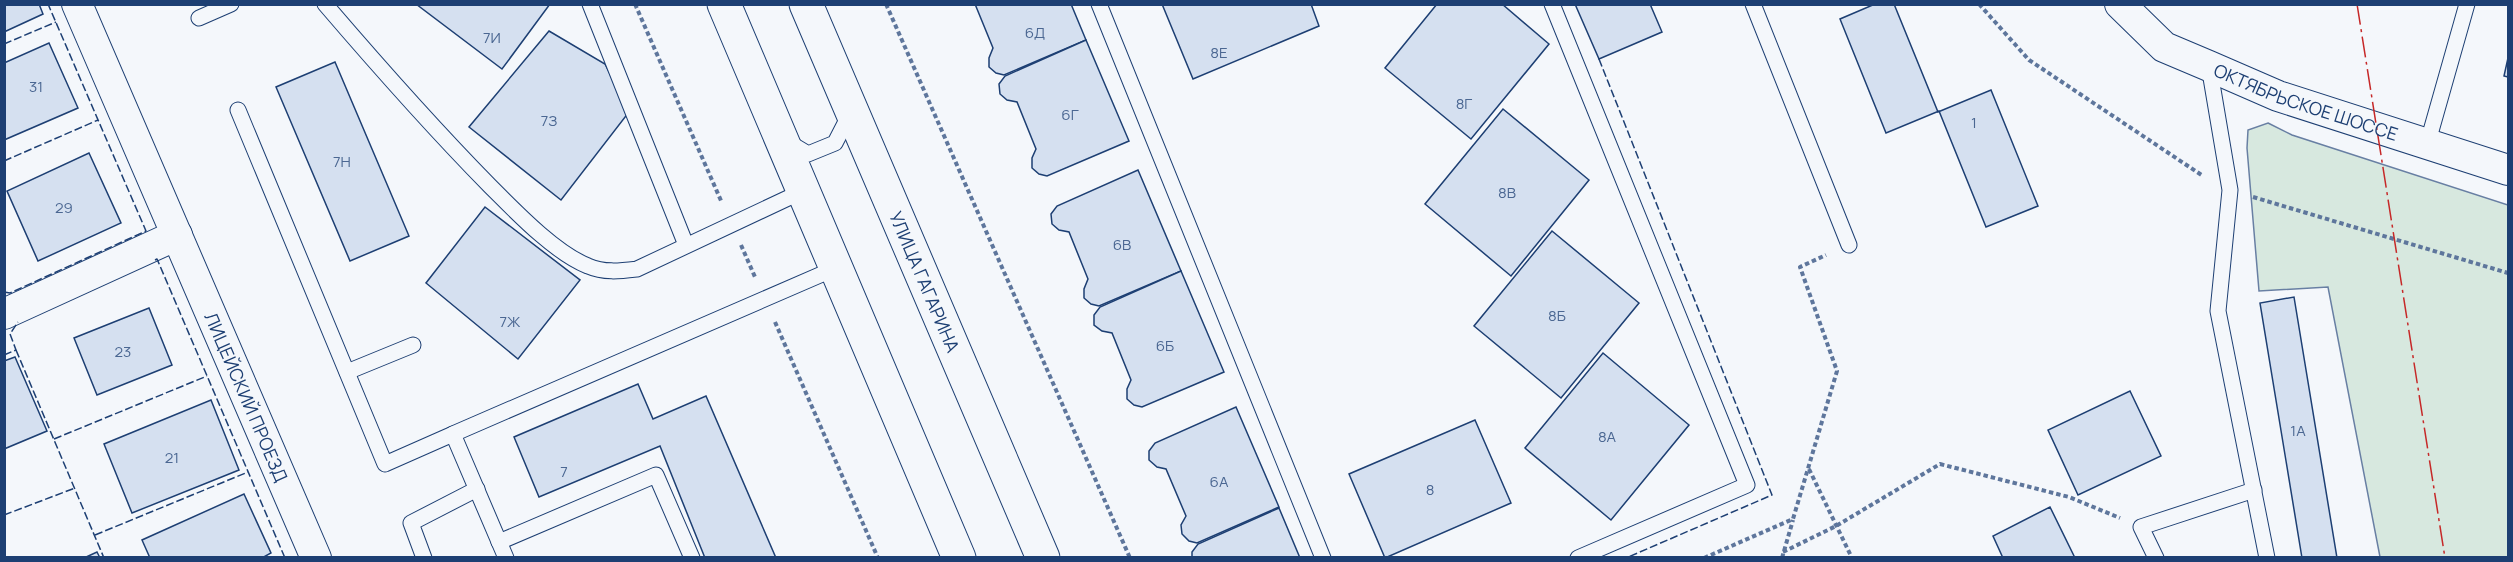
<svg xmlns="http://www.w3.org/2000/svg" width="2513" height="562" font-family="Manrope,sans-serif">
	<style>
		.green { fill: #d7e8df; stroke: #687fa3; stroke-width: 1.5 }
		.building { fill: #d5e0f0; stroke: #1d3f73; stroke-width: 1.5 }
		.lines { fill: none; stroke-linecap: round; stroke-linejoin: round }
		.service-casing { stroke: #1d3f73; stroke-width: 17 }
		.minor-casing { stroke: #1d3f73; stroke-width: 32 }
		.tertiary-casing { stroke: #1d3f73; stroke-width: 35 }
		.path { stroke: #5e769c; stroke-width: 4; stroke-dasharray: 4.5 3; stroke-linecap: butt }
		.service { stroke: #f4f7fb; stroke-width: 15 }
		.minor { stroke: #f4f7fb; stroke-width: 30 }
		.tertiary { stroke: #f4f7fb; stroke-width: 33 }
		.fence { stroke: #1d3f73; stroke-width: 1.5; stroke-dasharray: 8 3; stroke-linecap: butt }
		.power { stroke: #c62828; stroke-width: 1.5; stroke-dasharray: 21 4.5 3 4.5; stroke-linecap: butt }
		.labels { text-anchor: middle; dominant-baseline: central; stroke-width: 4.5; stroke-linejoin: round; paint-order: stroke }
		.number-label { font-size: 15px; fill: #4b6792 }
		.street-label { font-size: 18px; fill: #1d3f73; stroke: #f4f7fb }
	</style>
	<rect width="100%" height="100%" fill="#f4f7fb"/>
	<polygon class="green" points="2268,123 2292,135 2508,205 2508,557 2380,557 2328,287 2259,291 2247,148 2248,130"/>
	<g class="building">
		<polygon points="4,4 39,4 43,14 4,32"/>
		<polygon points="416,4 550,4 502,69"/>
		<polygon points="975,4 1071,4 1086,40 1004,75 996,73 989,67 989,58 993,48"/>
		<polygon points="1162,4 1311,4 1319,26 1193,79"/>
		<polygon points="1437,4 1502,4 1549,44 1471,139 1385,68"/>
		<polygon points="1575,4 1650,4 1662,32 1599,59"/>
		<polygon points="1875,4 1894,4 1938,112 1991,90 2038,206 1986,227 1939,111 1886,133 1840,19"/>
		<polygon points="549,31 605,64 629,112 561,200 469,127"/>
		<polygon points="1086,40 1129,141 1047,176 1039,174 1032,168 1032,158 1036,149 1017,102 1007,100 1000,94 999,84 1005,76"/>
		<polygon points="49,43 78,108 4,140 4,63"/>
		<polygon points="2508,58 2508,77 2504,76"/>
		<polygon points="335,62 409,236 350,261 276,87"/>
		<polygon points="1503,109 1589,180 1511,276 1425,204"/>
		<polygon points="89,153 121,223 38,261 7,191"/>
		<polygon points="1138,170 1181,271 1099,306 1091,304 1084,298 1084,289 1088,279 1069,232 1059,230 1052,224 1051,214 1057,206"/>
		<polygon points="485,207 580,280 518,359 426,283"/>
		<polygon points="1552,231 1639,303 1561,398 1474,326"/>
		<polygon points="1181,271 1224,372 1142,407 1134,405 1127,399 1127,389 1131,380 1112,333 1102,331 1094,325 1094,315 1100,307"/>
		<polygon points="2294,297 2337,558 2302,558 2260,303"/>
		<polygon points="149,308 172,365 97,395 74,338"/>
		<polygon points="1603,353 1689,425 1611,520 1525,448"/>
		<polygon points="15,357 47,431 4,449 4,361"/>
		<polygon points="638,384 653,419 706,396 776,558 705,558 660,446 539,497 514,437"/>
		<polygon points="2130,391 2161,456 2078,495 2048,430"/>
		<polygon points="211,400 239,470 132,513 104,444"/>
		<polygon points="1236,407 1279,507 1197,543 1189,541 1182,534 1181,525 1186,516 1166,469 1157,467 1149,460 1149,451 1155,443"/>
		<polygon points="1475,420 1511,503 1385,558 1349,474"/>
		<polygon points="244,494 271,553 262,558 150,558 142,540"/>
		<polygon points="2050,507 2075,558 2003,558 1993,536"/>
		<polygon points="1279,508 1300,558 1192,558 1192,552 1198,544"/>
		<polygon points="97,552 100,558 84,558"/>
	</g>
	<g class="lines">
		<defs>
			<g id="service">
				<path d="M325,4C379,67 432,127 490,186C515,211 555,253 588,266C604,273 620,271 637,269L803,191"/>
				<polyline points="590,4 686,245"/>
				<polyline points="1099,4 1323,558"/>
				<polyline points="1552,4 1747,485 1578,558"/>
				<polyline points="1753,4 1849,245"/>
				<polyline points="199,18 231,4"/>
				<polyline points="2209,66 2230,190 2218,311 2267,558"/>
				<polyline points="238,110 385,464 453,434"/>
				<polyline points="788,142 808,154 835,143 851,112"/>
				<polyline points="2427,145 2467,4"/>
				<polyline points="347,372 413,345"/>
				<polyline points="499,542 656,475 692,558"/>
				<polyline points="424,558 411,523 477,489"/>
				<polyline points="506,558 453,434 836,268"/>
				<polyline points="2156,558 2141,527 2254,490"/>
			</g>
			<g id="minor">
				<path id="s1" d="M77,4L316,558"/>
				<path id="s2" d="M2120,4L2164,47L2209,66L2278,96L2508,170"/>
				<polyline points="4,314 177,235"/>
			</g>
			<g id="tertiary">
				<polyline points="724,4 959,558"/>
				<path id="s3" d="M806,4L1043,558"/>
			</g>
		</defs>
		<use href="#service" class="service-casing"/>
		<use href="#minor" class="minor-casing"/>
		<use href="#tertiary" class="tertiary-casing"/>
		<g class="path">
			<polyline points="635,4 722,203"/>
			<polyline points="886,4 1130,558"/>
			<polyline points="1979,4 2029,60 2203,176"/>
			<polyline points="2253,197 2508,273"/>
			<polyline points="741,245 755,277"/>
			<polyline points="775,322 878,558"/>
			<polyline points="1809,469 1852,558"/>
			<polyline points="1783,552 1836,526 1940,464 2069,497 2120,518"/>
			<polyline points="1704,558 1793,519 1837,371 1800,267 1826,255"/>
			<polyline points="1782,558 1793,520"/>
		</g>
		<use href="#service" class="service"/>
		<use href="#minor" class="minor"/>
		<use href="#tertiary" class="tertiary"/>
		<g class="fence">
			<polyline points="4,44 56,22"/>
			<polyline points="1599,59 1772,495 1626,558"/>
			<polyline points="4,161 98,120"/>
			<polyline points="155,260 157,259 285,558"/>
			<polyline points="4,292 10,293 146,231 48,4"/>
			<polyline points="16,350 104,558"/>
			<polyline points="4,355 16,350 10,334 18,322"/>
			<polyline points="54,439 207,376"/>
			<polyline points="4,515 75,488"/>
			<polyline points="95,535 248,472"/>
		</g>
		<polyline class="power" points="2357,4 2445,558"/>
	</g>
	<g class="labels">
		<g class="number-label">
			<text x="1035" y="32">6Д</text>
			<text x="492" y="37">7И</text>
			<text x="1219" y="52">8Е</text>
			<text x="36" y="86">31</text>
			<text x="1464" y="103">8Г</text>
			<text x="1070" y="114">6Г</text>
			<text x="549" y="120">7З</text>
			<text x="1974" y="122">1</text>
			<text x="342" y="161">7Н</text>
			<text x="1507" y="192">8В</text>
			<text x="64" y="207">29</text>
			<text x="1122" y="244">6В</text>
			<text x="1557" y="315">8Б</text>
			<text x="510" y="321">7Ж</text>
			<text x="1165" y="345">6Б</text>
			<text x="123" y="351">23</text>
			<text x="2298" y="430">1А</text>
			<text x="1607" y="436">8А</text>
			<text x="172" y="457">21</text>
			<text x="564" y="471">7</text>
			<text x="1219" y="481">6А</text>
			<text x="1430" y="489">8</text>
		</g>
		<g class="street-label">
			<text stroke="none"><textPath href="#s2" startOffset="214">ОКТЯБРЬСКОЕ ШОССЕ</textPath></text>
			<text stroke="none"><textPath href="#s3" startOffset="302">УЛИЦА ГАГАРИНА</textPath></text>
			<text stroke="none"><textPath href="#s1" startOffset="428">ЛИЦЕЙСКИЙ ПРОЕЗД</textPath></text>
		</g>
	</g>
	<rect width="2513" height="562" fill="none" stroke="#1d3f73" stroke-width="12"/>
</svg>
